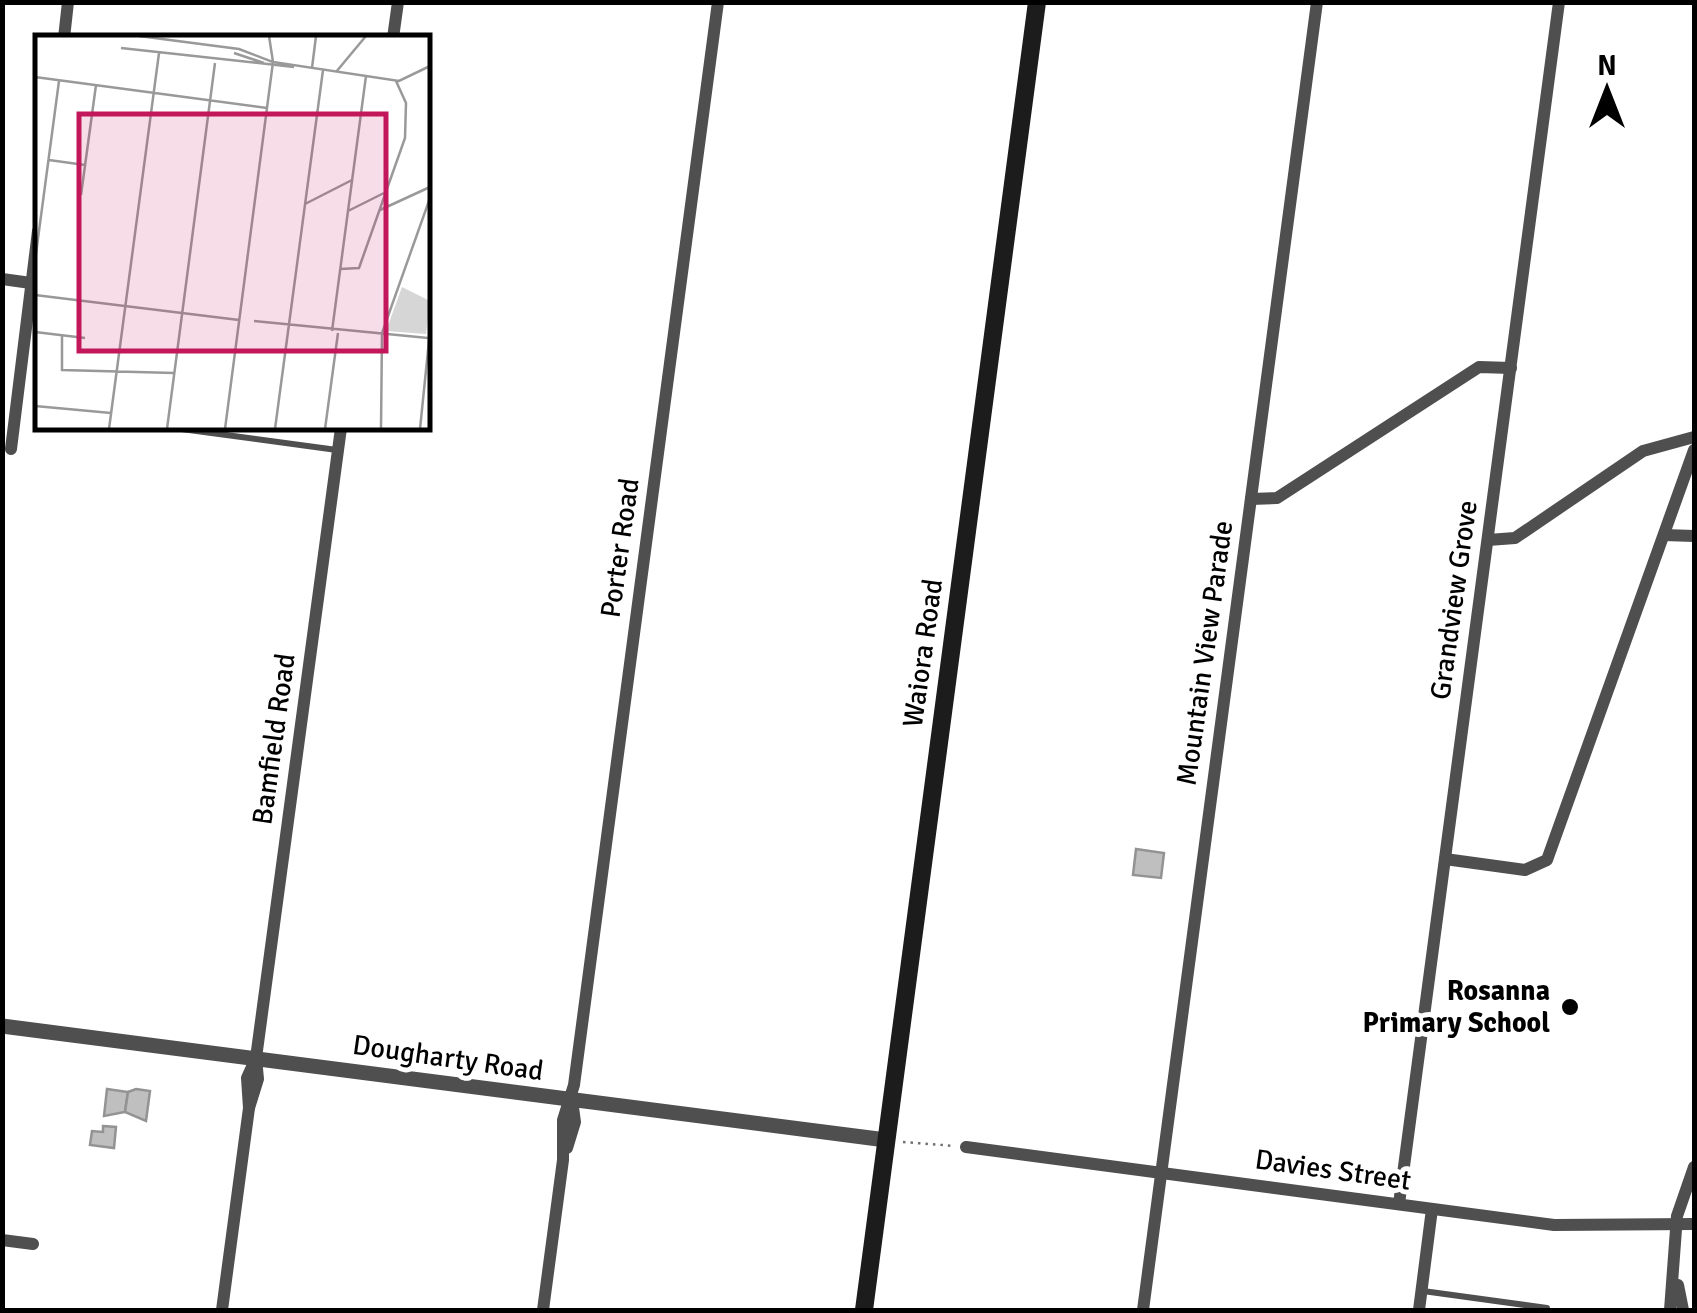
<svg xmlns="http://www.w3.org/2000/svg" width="1697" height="1313" font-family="Signika,sans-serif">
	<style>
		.building { fill: #bfbfbf; stroke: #939393; stroke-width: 2.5 }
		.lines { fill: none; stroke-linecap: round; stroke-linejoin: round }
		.path { stroke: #717171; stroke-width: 2.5; stroke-dasharray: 2.5 5; stroke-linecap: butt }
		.service { stroke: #4f4f4f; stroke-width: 6 }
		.minor { stroke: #4f4f4f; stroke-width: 12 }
		.tertiary { stroke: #4f4f4f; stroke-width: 15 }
		.secondary { stroke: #1c1c1c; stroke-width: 18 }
		.poi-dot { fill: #000; stroke: #fff; stroke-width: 4 }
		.labels { text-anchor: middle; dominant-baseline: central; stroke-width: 10; stroke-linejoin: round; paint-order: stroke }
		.street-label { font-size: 28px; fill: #000; stroke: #fff }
		.poi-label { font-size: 28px; font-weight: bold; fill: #000; stroke: #fff; text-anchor: end }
		.inset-road { fill: none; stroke: #999; stroke-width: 2.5 }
		.view { fill: #c2185b; fill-opacity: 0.15; stroke: #c2185b; stroke-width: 5 }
		.inset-edge { fill: none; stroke: #000; stroke-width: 5 }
	</style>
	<rect width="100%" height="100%" fill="#fff"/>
	<g class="building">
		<polygon points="1136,849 1164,853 1161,878 1133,875"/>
		<polygon points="107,1089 128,1092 125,1112 104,1116"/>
		<polygon points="136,1089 150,1091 146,1121 125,1112 128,1092"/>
		<polygon points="103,1126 116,1127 114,1148 90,1145 92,1131 103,1132"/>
	</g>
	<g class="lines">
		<polyline class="path" points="903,1142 955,1146"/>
		<g class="service">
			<polyline points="174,428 337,450"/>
			<polyline points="1423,1291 1547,1308"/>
		</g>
		<g class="minor">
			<polyline points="64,38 68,2"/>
			<polyline points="393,38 398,2"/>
			<polyline points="2,279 31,283"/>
			<polyline points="11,449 38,231"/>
			<polyline points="1251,499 1277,498 1479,367 1511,368"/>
			<polyline points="1664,535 1694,536"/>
			<polyline points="1488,540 1515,538 1643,451 1694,437"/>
			<polyline points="1445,859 1525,870 1547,860 1694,450"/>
			<polyline points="249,1108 258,1079 256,1058 341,428"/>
			<polyline points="966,1147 1554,1225 1694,1224"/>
			<polyline points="567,1148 575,1122 572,1100"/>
			<polyline points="1399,1204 1559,2"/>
			<polyline points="2,1240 33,1244"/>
			<polyline points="1678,1285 1683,1310"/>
			<polyline points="222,1310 249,1108 247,1078 256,1058"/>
			<polyline points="543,1310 563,1160 563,1120 574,1085 718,2"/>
			<polyline points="1143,1310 1317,2"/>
			<polyline points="1419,1310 1432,1209"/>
			<polyline points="1670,1310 1677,1216 1694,1167"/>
		</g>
		<polyline class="tertiary" points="2,1026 886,1140"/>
		<polyline class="secondary" points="864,1310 1037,2"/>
	</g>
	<circle class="poi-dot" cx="1570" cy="1007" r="10"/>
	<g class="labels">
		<g class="street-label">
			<text transform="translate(620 548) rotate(-82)">Porter Road</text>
			<text transform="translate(1454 600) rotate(-82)">Grandview Grove</text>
			<text transform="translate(923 653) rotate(-82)">Waiora Road</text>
			<text transform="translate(1205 653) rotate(-82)">Mountain View Parade</text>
			<text transform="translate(274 739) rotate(-82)">Bamfield Road</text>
			<text transform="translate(448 1058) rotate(8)">Dougharty Road</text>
			<text transform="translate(1333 1170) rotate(8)">Davies Street</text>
		</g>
		<g class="poi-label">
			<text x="1550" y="991">Rosanna<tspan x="1550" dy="32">Primary School</tspan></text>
		</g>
	</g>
	<g transform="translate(35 35)">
		<rect width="395" height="395" fill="#fff"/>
		<path d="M367,252L395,266L391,299L351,296Z" fill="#d6d6d6"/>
		<path class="inset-road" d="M104,1L204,14L238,27L190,394M234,1L238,27L364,46L395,31M86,13L259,32M199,18L229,28M277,33L281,1M301,37L331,1M0,42L232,73M14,125L50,130M46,160L61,50M270,169L317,145M345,175L395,152M313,176L349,158M0,226L24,46M305,234L324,233L370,103L371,68L361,46M0,260L204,285M219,286L393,303M297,296L331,41M0,297L50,303M27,300V335L139,338M0,371L76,378M74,394L124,18M132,394L180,28M240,394L288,35M290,394L303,298M346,394L347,298L395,163M385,394L395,296"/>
		<path class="view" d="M44,79H351V316H44Z"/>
		<rect width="395" height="395" class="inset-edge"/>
	</g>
	<rect width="1697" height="1313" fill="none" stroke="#000000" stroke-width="10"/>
	<g transform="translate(1607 90)" stroke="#ffffff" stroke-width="8" paint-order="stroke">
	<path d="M0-8L18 38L0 25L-18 38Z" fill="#000000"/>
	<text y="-15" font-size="28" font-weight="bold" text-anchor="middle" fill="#000000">N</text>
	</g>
</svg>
